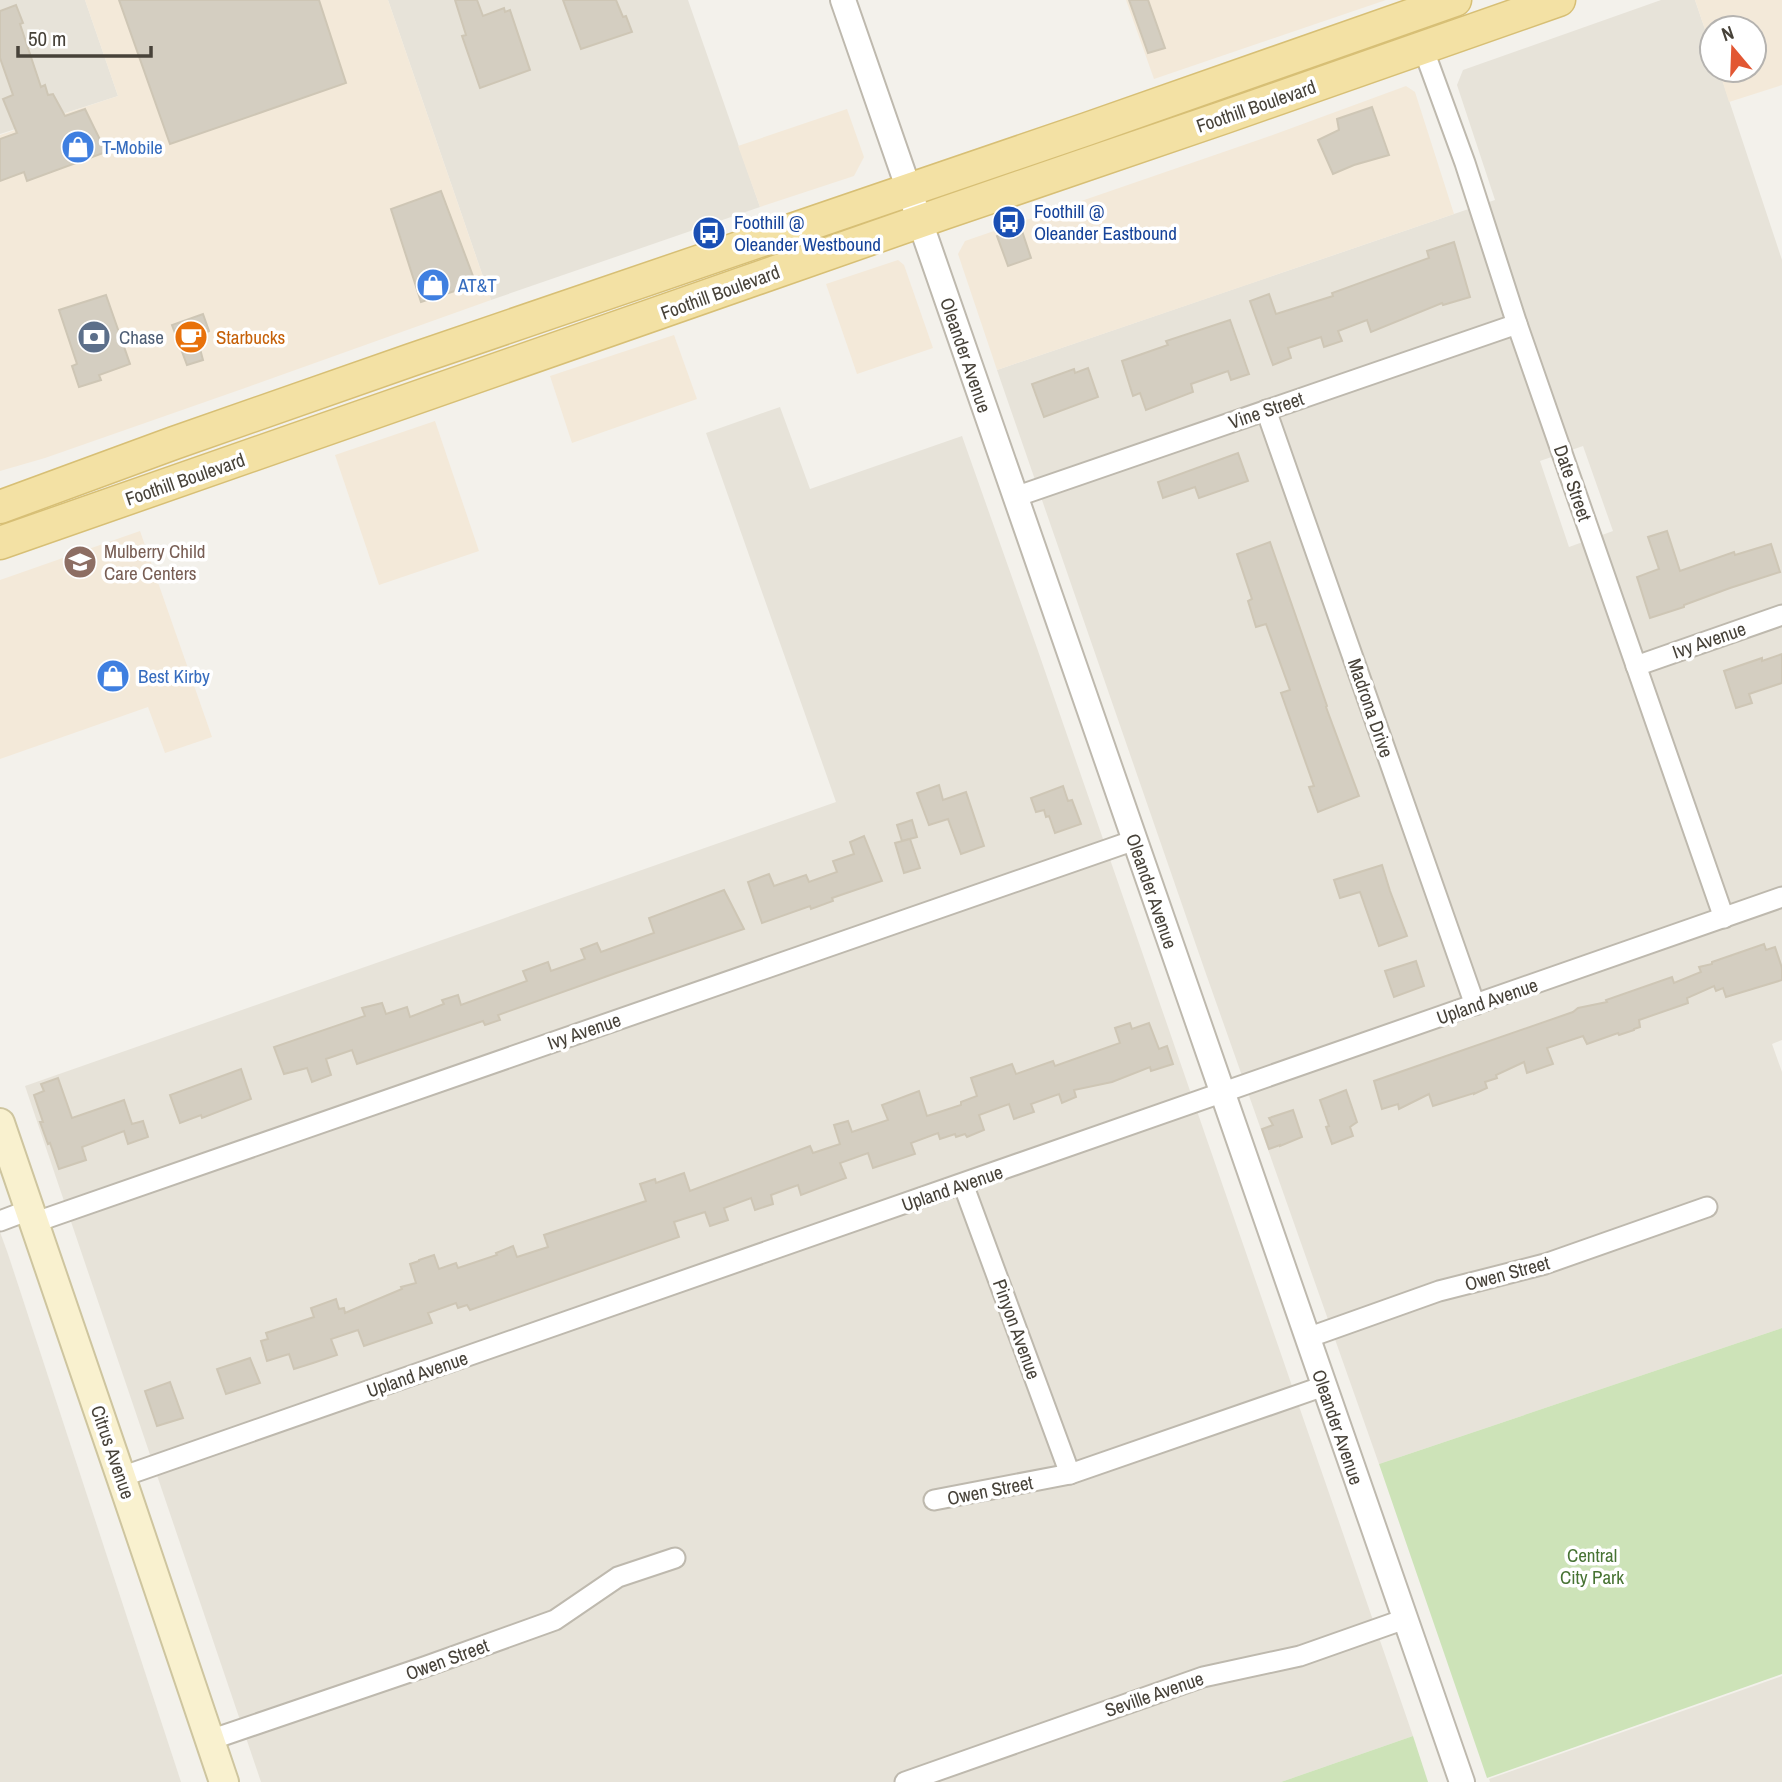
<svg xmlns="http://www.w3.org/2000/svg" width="1782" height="1782" font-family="'Archivo Narrow',sans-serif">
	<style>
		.residential { fill: #e7e3d9; fill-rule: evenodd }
		.commercial { fill: #f3e9d9 }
		.green { fill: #cde3b8 }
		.building { fill: #d4cec1; stroke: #cec6b5; stroke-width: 2 }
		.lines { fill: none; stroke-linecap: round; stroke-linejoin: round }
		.minor-casing { stroke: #beb9ae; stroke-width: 23 }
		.tertiary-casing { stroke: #beb9ae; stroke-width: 28 }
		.secondary-casing { stroke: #cec59f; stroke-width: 32 }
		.primary-casing { stroke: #d7bf75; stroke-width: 35 }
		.minor { stroke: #fff; stroke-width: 19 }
		.tertiary { stroke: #fff; stroke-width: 24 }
		.secondary { stroke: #f9f1cf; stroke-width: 28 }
		.primary { stroke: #f3e1a4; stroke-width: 32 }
		.labels { text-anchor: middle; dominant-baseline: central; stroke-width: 7; stroke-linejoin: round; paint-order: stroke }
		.street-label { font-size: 19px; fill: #474239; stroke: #fff }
		.shop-label { font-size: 19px; fill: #366cbe; stroke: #fff; text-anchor: start }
		.transit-label { font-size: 19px; fill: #164399; stroke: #fff; text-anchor: start }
		.service-label { font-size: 19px; fill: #4e5e75; stroke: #fff; text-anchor: start }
		.food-label { font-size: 19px; fill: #c56008; stroke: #fff; text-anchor: start }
		.education-label { font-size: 19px; fill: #785e54; stroke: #fff; text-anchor: start }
		.park-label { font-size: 19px; fill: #477333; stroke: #fff }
	</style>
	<rect width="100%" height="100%" fill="#f3f1eb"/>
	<g class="residential">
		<polygon points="0,0 85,0 118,96 0,134"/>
		<polygon points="388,0 688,0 760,207 491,300"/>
		<path d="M1661,0H1695L1712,50V70H1719L1782,260V1040L1772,1044L1782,1072V1328L1379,1464L1205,971L997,370L1495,200L1457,85L1463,70ZM1583,446L1613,531L1569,547L1540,461Z"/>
		<polygon points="780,407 810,489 962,436 1037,648 1413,1736 1281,1782 261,1782 25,1086 836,802 706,433"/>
		<polygon points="0,1232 8,1254 181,1782 0,1782"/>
		<polygon points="1782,1676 1782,1782 1490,1782 1489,1779"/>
	</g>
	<g class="commercial">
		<polygon points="85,0 388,0 491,300 245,388 45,458 0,471 0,135 118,96"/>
		<polygon points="1126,0 1386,0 1154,79"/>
		<polygon points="1695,0 1782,0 1782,85 1729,102 1719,70 1754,70 1754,28 1712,28 1712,50"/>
		<polygon points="1406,86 1415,92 1454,214 997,370 958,254 965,241 1267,137"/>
		<polygon points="847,109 864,157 854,176 760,207 738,146"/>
		<polygon points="898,260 904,265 933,348 857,374 826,284"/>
		<polygon points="674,335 697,399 572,443 550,376"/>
		<polygon points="435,421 479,551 379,585 335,455"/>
		<polygon points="140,531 212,737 165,753 148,707 0,759 0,580"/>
	</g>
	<g class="green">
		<polygon points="1782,1328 1782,1674 1487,1778 1379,1464"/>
		<polygon points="1413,1736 1428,1782 1281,1782"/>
	</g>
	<g class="building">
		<polygon points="119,0 319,0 346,83 170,144"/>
		<polygon points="455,0 477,0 483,16 504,8 505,12 510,10 530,70 480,88 462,36 466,35"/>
		<polygon points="563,0 616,0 623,17 626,16 632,32 581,49"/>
		<polygon points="1129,0 1148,0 1165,48 1148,53"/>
		<polygon points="16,5 23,23 20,24 41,87 45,85 48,95 53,94 65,116 85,109 106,152 27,181 24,172 0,181 0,139 17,133 3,99 13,95 0,58 0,11"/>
		<polygon points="1372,107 1389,155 1354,165 1333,174 1318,140 1339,130 1337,119"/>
		<polygon points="441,191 476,284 421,302 391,209"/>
		<polygon points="1021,228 1031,258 1008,266 997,236"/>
		<polygon points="1454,242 1470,297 1443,305 1442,303 1371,332 1367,320 1338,331 1342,341 1324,347 1321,337 1288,348 1291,358 1273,365 1250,301 1269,294 1276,314 1333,296 1332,293 1429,258 1427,251"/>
		<polygon points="106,295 130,364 99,375 101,380 79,387 72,366 77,364 59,310"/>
		<polygon points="203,314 209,331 204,334 207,340 199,345 203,360 187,365 172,325"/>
		<polygon points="1230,320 1249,374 1231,380 1228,371 1191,384 1193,392 1146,410 1140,393 1133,396 1122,361 1168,345 1166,341"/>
		<polygon points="1088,368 1098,397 1044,417 1032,384 1074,369 1075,373"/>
		<polygon points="1238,453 1248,481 1199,498 1195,487 1163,498 1158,482"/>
		<polygon points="1667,531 1680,571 1734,552 1735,555 1771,544 1780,572 1730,588 1684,605 1684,607 1650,618 1637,577 1659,569 1648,537"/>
		<polygon points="1270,542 1327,706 1326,707 1359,796 1318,812 1309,787 1314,786 1281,693 1290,690 1266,624 1256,627 1248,601 1252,599 1237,554"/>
		<polygon points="1782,654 1782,683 1749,694 1752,703 1736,708 1724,671 1762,658 1762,661"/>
		<polygon points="939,785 943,800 966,792 984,846 961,854 948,819 929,825 917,793"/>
		<polygon points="1063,786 1068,801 1072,800 1081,824 1055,833 1049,816 1046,817 1044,810 1036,812 1031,798"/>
		<polygon points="912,820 917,837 902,841 897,825"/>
		<polygon points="864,836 882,881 832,898 833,901 811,909 810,906 762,923 748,882 769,874 774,886 806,875 809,882 837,872 833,861 854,854 850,842"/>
		<polygon points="910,839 920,868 904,873 895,843"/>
		<polygon points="1382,865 1390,891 1407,936 1379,946 1360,892 1340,898 1334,880"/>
		<polygon points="724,890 744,929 616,973 498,1015 500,1020 485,1025 483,1021 357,1064 352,1050 326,1059 331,1075 312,1082 307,1068 284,1074 274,1047 365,1016 362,1008 382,1003 386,1014 407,1007 410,1017 444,1004 442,1000 458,995 461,1005 527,981 523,971 548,962 551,971 585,959 581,949 597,943 601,952 654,933 649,918"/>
		<polygon points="1764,944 1766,950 1775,947 1782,968 1782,980 1726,997 1723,988 1716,991 1714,986 1687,998 1688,1003 1639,1020 1640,1027 1634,1029 1634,1030 1619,1035 1618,1033 1587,1044 1583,1036 1547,1048 1553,1064 1527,1073 1524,1062 1496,1075 1497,1078 1485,1082 1487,1088 1474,1094 1474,1093 1433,1106 1429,1094 1399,1109 1398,1104 1382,1109 1374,1081 1573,1012 1578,1008 1607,1002 1606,1000 1672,977 1674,983 1701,972 1699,967 1712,964 1712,962"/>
		<polygon points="1416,961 1424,986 1394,997 1385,971"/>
		<polygon points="1130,1023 1132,1029 1149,1023 1159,1049 1167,1046 1173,1064 1151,1071 1150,1067 1112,1082 1074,1090 1076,1097 1062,1103 1059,1094 1031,1104 1034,1112 1014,1119 1009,1104 979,1115 984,1130 967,1137 965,1134 956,1137 955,1134 940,1139 938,1133 911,1143 915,1154 873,1168 868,1153 840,1163 846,1178 801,1195 798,1185 771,1195 773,1204 755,1210 751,1198 724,1208 728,1220 710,1226 705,1212 674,1222 679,1237 470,1310 467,1305 458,1308 456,1303 428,1313 432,1323 364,1346 358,1330 331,1339 337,1355 313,1363 294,1369 289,1354 267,1361 261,1341 268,1339 266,1333 314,1317 311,1308 336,1299 339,1309 344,1308 345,1313 402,1289 401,1287 416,1283 410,1264 419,1261 419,1260 434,1255 439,1269 456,1263 458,1268 497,1255 496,1253 513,1246 517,1257 548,1247 544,1235 646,1201 640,1184 655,1179 656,1183 684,1173 690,1191 810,1146 813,1153 840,1144 834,1125 848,1121 852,1132 888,1120 882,1105 919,1091 927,1116 961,1105 961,1102 977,1096 971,1078 1012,1064 1016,1074 1053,1061 1055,1066 1120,1043 1115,1028"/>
		<polygon points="241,1069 251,1099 202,1118 201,1115 180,1123 170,1095"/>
		<polygon points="58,1078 72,1118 124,1100 132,1124 143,1121 148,1137 128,1144 124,1131 82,1147 86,1160 59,1169 50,1143 48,1144 40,1122 43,1122 34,1095 44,1091 41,1084"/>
		<polygon points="1346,1090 1357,1122 1350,1127 1353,1136 1332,1144 1326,1127 1329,1126 1320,1100"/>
		<polygon points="1293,1110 1302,1137 1280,1146 1280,1145 1269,1149 1262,1129 1273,1125 1269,1118"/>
		<polygon points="250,1358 260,1383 226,1394 217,1369"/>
		<polygon points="170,1382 183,1418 157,1426 145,1391"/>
	</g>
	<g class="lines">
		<defs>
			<g id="minor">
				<polyline points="1423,48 1465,163 1517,324 1724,918"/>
				<polyline points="1266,410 1475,1005"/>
				<polyline points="1015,497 1517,324"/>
				<polyline points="1636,666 1782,615"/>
				<polyline points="963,1184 1070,1474"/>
				<polyline points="0,1221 29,1210"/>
				<polyline points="33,1223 1135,840"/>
				<polyline points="1307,1338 1439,1291 1545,1264 1707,1207"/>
				<polyline points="121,1477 1782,897"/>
				<polyline points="934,1500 1070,1474 1324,1386"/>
				<polyline points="210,1740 427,1666 555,1620 618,1577 675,1558"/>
				<polyline points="905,1782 1203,1677 1300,1656 1405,1619"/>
			</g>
			<polyline id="tertiary" points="843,0 1462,1782"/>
			<polyline id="secondary" points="0,1123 121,1477 224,1782"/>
			<g id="primary">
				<polyline points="0,507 174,443 411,360 1087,129 1455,0"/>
				<polyline points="0,543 944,213 1225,117 1559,0"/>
			</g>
		</defs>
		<use href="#minor" class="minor-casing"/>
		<use href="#tertiary" class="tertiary-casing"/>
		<use href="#secondary" class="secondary-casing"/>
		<use href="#primary" class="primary-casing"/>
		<use href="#minor" class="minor"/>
		<use href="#tertiary" class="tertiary"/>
		<use href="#secondary" class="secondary"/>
		<use href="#primary" class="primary"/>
	</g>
	<defs>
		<symbol id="shop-disc" viewBox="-11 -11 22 22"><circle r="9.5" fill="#3f7fe0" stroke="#fff"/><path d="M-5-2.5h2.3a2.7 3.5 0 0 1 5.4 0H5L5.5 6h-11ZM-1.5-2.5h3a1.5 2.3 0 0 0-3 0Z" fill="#fff"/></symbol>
		<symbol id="bus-disc" viewBox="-11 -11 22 22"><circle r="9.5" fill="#1a4fb4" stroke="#fff"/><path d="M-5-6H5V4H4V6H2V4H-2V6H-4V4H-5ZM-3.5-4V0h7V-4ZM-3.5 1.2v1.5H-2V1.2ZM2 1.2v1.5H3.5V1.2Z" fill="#fff"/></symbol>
		<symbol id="bank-disc" viewBox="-11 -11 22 22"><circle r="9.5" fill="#5c6f8a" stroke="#fff"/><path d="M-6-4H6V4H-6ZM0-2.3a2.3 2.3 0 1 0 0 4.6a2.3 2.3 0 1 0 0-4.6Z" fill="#fff"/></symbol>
		<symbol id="cafe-disc" viewBox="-11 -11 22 22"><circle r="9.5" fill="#e8710a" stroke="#fff"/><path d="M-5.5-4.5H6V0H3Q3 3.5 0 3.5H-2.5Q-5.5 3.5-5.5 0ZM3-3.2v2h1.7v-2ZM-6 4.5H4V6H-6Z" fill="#fff"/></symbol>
		<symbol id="school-disc" viewBox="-11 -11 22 22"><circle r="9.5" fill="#8d6e63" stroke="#fff"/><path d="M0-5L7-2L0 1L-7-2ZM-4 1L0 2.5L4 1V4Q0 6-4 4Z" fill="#fff"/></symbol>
	</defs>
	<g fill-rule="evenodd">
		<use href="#shop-disc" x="59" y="128" width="38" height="38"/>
		<use href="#bus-disc" x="990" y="203" width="38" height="38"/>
		<use href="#bus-disc" x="690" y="214" width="38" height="38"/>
		<use href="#shop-disc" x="414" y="266" width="38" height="38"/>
		<use href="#bank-disc" x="75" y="318" width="38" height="38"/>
		<use href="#cafe-disc" x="172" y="318" width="38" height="38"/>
		<use href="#school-disc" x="61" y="543" width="38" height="38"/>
		<use href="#shop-disc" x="94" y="657" width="38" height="38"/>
	</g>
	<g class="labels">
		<g class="street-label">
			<text transform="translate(1256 106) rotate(-19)">Foothill Boulevard</text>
			<text transform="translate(720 292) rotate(-20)">Foothill Boulevard</text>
			<text transform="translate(966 355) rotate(71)">Oleander Avenue</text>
			<text transform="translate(1266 410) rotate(-19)">Vine Street</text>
			<text transform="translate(185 479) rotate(-19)">Foothill Boulevard</text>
			<text transform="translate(1573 483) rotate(71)">Date Street</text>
			<text transform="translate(1709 640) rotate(-19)">Ivy Avenue</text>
			<text transform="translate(1371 708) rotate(71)">Madrona Drive</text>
			<text transform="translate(1152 891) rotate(71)">Oleander Avenue</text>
			<text transform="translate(1487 1001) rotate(-19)">Upland Avenue</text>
			<text transform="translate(584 1031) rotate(-19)">Ivy Avenue</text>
			<text transform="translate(952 1188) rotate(-19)">Upland Avenue</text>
			<text transform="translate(1507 1273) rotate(-15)">Owen Street</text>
			<text transform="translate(1017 1329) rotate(70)">Pinyon Avenue</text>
			<text transform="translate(417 1374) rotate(-19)">Upland Avenue</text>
			<text transform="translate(1338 1427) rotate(71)">Oleander Avenue</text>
			<text transform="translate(113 1452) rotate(71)">Citrus Avenue</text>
			<text transform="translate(990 1490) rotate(-11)">Owen Street</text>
			<text transform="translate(447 1659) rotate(-20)">Owen Street</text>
			<text transform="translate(1154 1694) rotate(-19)">Seville Avenue</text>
		</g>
		<g class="shop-label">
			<text x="102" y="147">T-Mobile</text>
			<text x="458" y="285">AT&amp;T</text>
			<text x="138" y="676">Best Kirby</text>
		</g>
		<g class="transit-label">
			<text x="1034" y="211">Foothill @<tspan x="1034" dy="22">Oleander Eastbound</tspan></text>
			<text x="734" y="222">Foothill @<tspan x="734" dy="22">Oleander Westbound</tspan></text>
		</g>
		<g class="service-label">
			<text x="119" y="337">Chase</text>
		</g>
		<g class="food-label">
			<text x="216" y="337">Starbucks</text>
		</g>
		<g class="education-label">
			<text x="104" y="551">Mulberry Child<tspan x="104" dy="22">Care Centers</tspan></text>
		</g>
		<g class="park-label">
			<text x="1592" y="1555">Central<tspan x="1592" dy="22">City Park</tspan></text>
		</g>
	</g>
	<g transform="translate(1733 49) rotate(341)"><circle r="33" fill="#ffffff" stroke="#b5b3b0" stroke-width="2"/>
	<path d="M0-5L12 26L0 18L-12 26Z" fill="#e25733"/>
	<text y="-10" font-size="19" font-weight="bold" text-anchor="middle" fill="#474239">N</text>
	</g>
	<path d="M18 46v10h133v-10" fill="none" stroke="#474239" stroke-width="3.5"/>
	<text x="28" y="46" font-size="21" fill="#474239" stroke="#ffffff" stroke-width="5" paint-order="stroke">50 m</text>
</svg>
